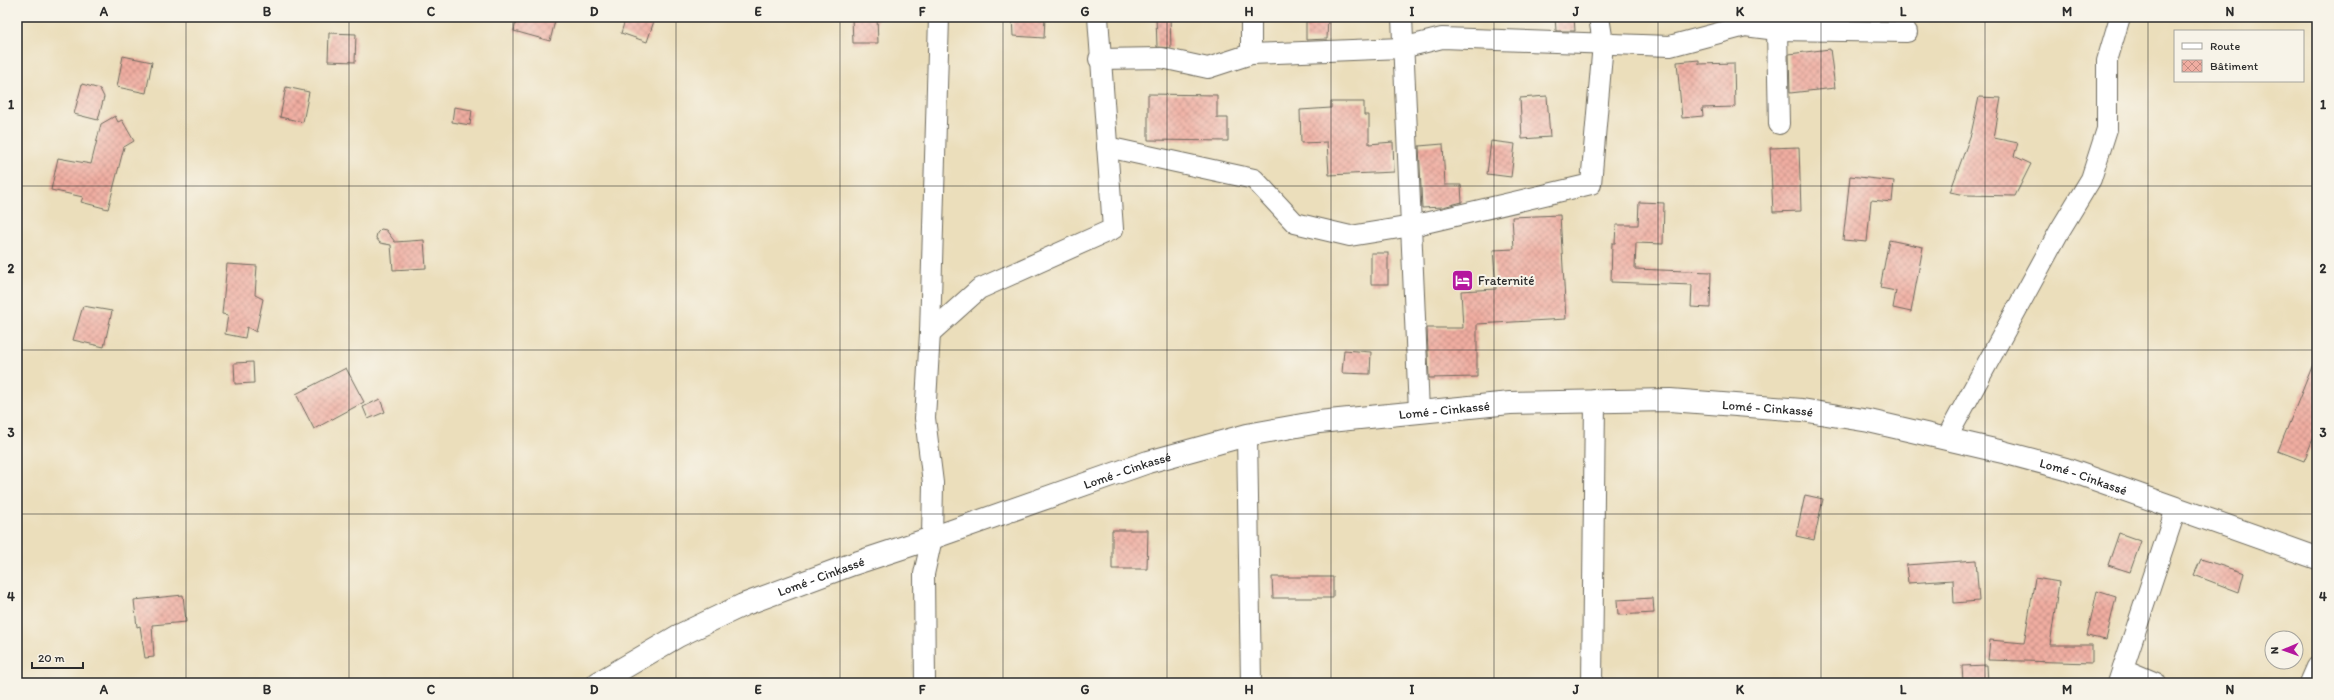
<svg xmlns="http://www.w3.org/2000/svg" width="2334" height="700" font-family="Itim,sans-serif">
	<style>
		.building { fill: url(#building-cross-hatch) }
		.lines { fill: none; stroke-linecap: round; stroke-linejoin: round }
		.street-casing { stroke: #6e6a5d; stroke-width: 22 }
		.highway-casing { stroke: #6e6a5d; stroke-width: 24 }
		.street { stroke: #fff; stroke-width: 20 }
		.highway { stroke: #fff; stroke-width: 22 }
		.grid { fill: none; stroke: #2b2b2b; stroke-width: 1; stroke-opacity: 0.55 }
		.labels { text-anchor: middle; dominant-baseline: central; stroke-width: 4; stroke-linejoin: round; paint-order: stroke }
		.poi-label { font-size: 13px; fill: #2b2b2b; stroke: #f7f3e8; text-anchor: start }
		.street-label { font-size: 13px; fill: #2b2b2b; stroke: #f7f3e8 }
		.neatline { fill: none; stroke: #2b2b2b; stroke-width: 1.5 }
		.grid-label { font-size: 13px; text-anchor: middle; font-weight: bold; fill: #2b2b2b }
	</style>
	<defs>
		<pattern id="building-cross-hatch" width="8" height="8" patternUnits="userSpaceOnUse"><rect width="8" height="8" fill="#f0ada1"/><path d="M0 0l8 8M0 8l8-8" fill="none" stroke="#c38d83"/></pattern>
	</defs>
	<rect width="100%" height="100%" fill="#f7f3e8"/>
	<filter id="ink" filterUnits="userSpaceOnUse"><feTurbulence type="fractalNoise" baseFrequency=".025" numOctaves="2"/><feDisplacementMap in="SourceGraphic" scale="8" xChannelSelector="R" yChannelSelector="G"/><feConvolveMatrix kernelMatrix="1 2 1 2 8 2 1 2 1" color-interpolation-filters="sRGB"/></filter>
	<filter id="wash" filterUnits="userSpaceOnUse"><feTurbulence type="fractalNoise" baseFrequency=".012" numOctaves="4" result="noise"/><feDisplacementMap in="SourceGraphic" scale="16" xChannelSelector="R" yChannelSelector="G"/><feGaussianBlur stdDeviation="0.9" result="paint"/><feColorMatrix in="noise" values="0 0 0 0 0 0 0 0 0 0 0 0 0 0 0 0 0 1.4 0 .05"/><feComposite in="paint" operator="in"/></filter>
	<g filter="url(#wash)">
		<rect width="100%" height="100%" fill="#ebdebb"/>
		<g id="blocks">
			<g class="building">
				<polygon points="517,17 539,17 555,21 550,41 514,31"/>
				<polygon points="626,17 641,17 654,21 647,42 621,33"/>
				<polygon points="852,17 877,17 878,43 853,43"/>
				<polygon points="1012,17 1045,17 1044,38 1013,36"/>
				<polygon points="1156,17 1170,17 1171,48 1157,47"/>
				<polygon points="1315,17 1328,17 1327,39 1306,40 1306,21 1315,21"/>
				<polygon points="1555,17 1574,17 1575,31 1556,31"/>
				<polygon points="329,33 356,34 355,62 328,61"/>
				<polygon points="1830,49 1835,88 1790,93 1789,54"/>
				<polygon points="123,56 152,62 146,93 117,87"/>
				<polygon points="1699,60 1699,64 1734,63 1735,107 1702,108 1703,116 1682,118 1677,62"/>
				<polygon points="82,84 100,89 104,97 98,120 74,114"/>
				<polygon points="286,87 309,92 303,122 280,117"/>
				<polygon points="1148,94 1217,95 1217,118 1228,118 1228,141 1148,140"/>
				<polygon points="1547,96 1550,137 1522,139 1520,98"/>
				<polygon points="1979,97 2001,98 1994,138 2018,143 2014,156 2031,164 2015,196 1966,195 1950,192 1971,134"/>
				<polygon points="1331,102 1364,102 1364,115 1369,115 1369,144 1393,142 1394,172 1329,175 1327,142 1301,143 1300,110 1331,108"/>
				<polygon points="454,107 472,110 470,125 452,122"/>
				<polygon points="115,116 118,122 122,120 134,141 124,147 108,209 81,202 83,197 51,190 58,158 91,164 101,124"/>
				<polygon points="1491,141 1515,144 1511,177 1487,174"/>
				<polygon points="1443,144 1445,185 1461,185 1462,202 1443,207 1422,208 1419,146"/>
				<polygon points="1799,147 1801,211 1773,212 1770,148"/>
				<polygon points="1850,176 1894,181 1892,202 1871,200 1867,242 1843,240"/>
				<polygon points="1639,202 1664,203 1663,244 1636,243 1635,269 1711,272 1710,308 1691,307 1692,285 1611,282 1612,243 1615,243 1616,225 1638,225"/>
				<polygon points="1560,215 1566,319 1477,324 1477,377 1429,378 1427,328 1463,328 1461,291 1496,289 1493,250 1514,249 1512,217"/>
				<polygon points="381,229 386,230 395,242 424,240 426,268 393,270 391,245 380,243 376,238 377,233"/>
				<polygon points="1889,240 1923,247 1911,312 1893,308 1896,291 1880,288"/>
				<rect x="1371" y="253" width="17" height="31"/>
				<polygon points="227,264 257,266 255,295 263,299 256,332 247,327 245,338 225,334 228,315 222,314"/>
				<polygon points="83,306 112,311 104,347 73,340"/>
				<polygon points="1344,350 1371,352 1370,374 1342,373"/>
				<polygon points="2316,357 2317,429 2304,461 2278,451"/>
				<polygon points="253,362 254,383 235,384 234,363"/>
				<polygon points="346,368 364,402 314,429 296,394"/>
				<polygon points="380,399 385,412 368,419 363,407"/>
				<polygon points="1805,495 1823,499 1814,540 1796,536"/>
				<polygon points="1112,530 1148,530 1147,569 1112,569"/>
				<polygon points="2119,533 2141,541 2130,572 2108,565"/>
				<polygon points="2201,559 2244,573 2239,592 2194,575"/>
				<polygon points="1976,560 1979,601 1954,603 1953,580 1908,583 1906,565"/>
				<polygon points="1272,577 1333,577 1333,598 1273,598"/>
				<polygon points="2035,578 2059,582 2050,645 2092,645 2092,663 1988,660 1990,640 2024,643"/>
				<polygon points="2097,591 2116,597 2106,640 2087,636"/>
				<polygon points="183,595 186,622 152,625 154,657 145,658 140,626 137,627 134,600"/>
				<polygon points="1653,598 1654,613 1618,615 1617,600"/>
				<polygon points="1987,665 1988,683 1963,683 1962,666"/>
			</g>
		</g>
	</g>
	<g filter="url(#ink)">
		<use href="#blocks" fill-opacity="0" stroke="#6e6a5d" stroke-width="1"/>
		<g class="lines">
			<defs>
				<g id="street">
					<polyline points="1251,17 1251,54"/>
					<polyline points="1402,17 1419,411"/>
					<polyline points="1777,30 1779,124"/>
					<polyline points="1099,59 1162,58 1208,68 1251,54 1402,48 1442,38 1670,46 1745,26 1777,30 1907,32"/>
					<polyline points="1107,147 1254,179 1295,223 1350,236 1412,226 1591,184 1603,43 1599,17"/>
					<polyline points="930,333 979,289 1113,229 1098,17"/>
					<polyline points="1247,435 1251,683"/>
					<polyline points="1946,439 2060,230 2091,179 2107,129 2107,61 2120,17"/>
					<polyline points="2123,669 2156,683"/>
					<polyline points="925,683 924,574 932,538 933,483 925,418 930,333 939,17"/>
					<polyline points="1592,683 1595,400"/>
					<polyline points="2118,683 2176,509"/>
					<polyline points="2310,683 2317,667"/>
				</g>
				<g id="highway">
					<path id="s1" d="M598,683L678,636L743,605L853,564L932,538L1148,462L1247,435L1319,422L1510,403L1670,400L1802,410L1869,421L2003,452L2066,469L2317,558"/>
				</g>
			</defs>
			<use href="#street" class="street-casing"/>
			<use href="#highway" class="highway-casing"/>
			<use href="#street" class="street"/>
			<use href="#highway" class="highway"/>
		</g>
	</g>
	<path class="grid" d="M186,17V683M349,17V683M513,17V683M676,17V683M840,17V683M1003,17V683M1167,17V683M1331,17V683M1494,17V683M1658,17V683M1821,17V683M1985,17V683M2148,17V683M17,186H2317M17,350H2317M17,514H2317"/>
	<defs>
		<symbol id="hotel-square" viewBox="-11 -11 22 22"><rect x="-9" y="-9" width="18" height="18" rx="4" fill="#b5179e" stroke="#f7f3e8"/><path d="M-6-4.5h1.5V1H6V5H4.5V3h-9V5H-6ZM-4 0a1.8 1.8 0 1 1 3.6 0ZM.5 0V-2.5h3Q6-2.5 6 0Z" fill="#fff"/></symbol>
	</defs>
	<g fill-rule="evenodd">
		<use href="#hotel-square" x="1450" y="268" width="25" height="25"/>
	</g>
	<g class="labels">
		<g class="poi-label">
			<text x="1478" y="280">Fraternité</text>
		</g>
		<g class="street-label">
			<text stroke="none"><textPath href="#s1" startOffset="1220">Lomé - Cinkassé</textPath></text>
			<text stroke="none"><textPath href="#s1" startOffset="896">Lomé - Cinkassé</textPath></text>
			<text stroke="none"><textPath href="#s1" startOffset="572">Lomé - Cinkassé</textPath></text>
			<text stroke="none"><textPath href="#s1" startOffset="1544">Lomé - Cinkassé</textPath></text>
			<text stroke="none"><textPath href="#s1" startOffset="248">Lomé - Cinkassé</textPath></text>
		</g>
	</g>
	<rect width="2334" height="700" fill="none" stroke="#f7f3e8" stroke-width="44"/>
	<rect x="2174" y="30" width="130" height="52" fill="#f7f3e8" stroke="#a5a39c"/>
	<rect x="2182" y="43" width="20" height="6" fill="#ffffff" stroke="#a5a39c"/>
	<text x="2210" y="50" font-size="12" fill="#2b2b2b">Route</text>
	<rect x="2182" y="60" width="20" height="12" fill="url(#building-cross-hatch)" stroke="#a5a39c"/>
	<text x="2210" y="70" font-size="12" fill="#2b2b2b">Bâtiment</text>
	<g transform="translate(2284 650) rotate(268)"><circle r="19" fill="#f7f3e8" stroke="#a5a39c"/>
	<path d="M0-3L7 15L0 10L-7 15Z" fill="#b5179e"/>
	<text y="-6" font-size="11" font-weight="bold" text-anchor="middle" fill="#2b2b2b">N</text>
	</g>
	<path d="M32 662v6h51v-6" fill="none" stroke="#2b2b2b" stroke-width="2"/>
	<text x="38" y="662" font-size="12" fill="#2b2b2b" stroke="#f7f3e8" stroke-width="3" paint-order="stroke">20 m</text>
	<rect x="22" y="22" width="2290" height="656" class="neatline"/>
	<g class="grid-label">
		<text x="104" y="16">A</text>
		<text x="267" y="16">B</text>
		<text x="431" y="16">C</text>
		<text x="594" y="16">D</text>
		<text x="758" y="16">E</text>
		<text x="922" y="16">F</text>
		<text x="1085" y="16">G</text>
		<text x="1249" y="16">H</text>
		<text x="1412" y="16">I</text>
		<text x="1576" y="16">J</text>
		<text x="1740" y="16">K</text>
		<text x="1903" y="16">L</text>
		<text x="2067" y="16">M</text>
		<text x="2230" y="16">N</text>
		<text x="11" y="109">1</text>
		<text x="2323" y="109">1</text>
		<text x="11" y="273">2</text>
		<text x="2323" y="273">2</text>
		<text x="11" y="437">3</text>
		<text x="2323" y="437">3</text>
		<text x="11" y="601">4</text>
		<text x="2323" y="601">4</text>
		<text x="104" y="694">A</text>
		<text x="267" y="694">B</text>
		<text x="431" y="694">C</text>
		<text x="594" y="694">D</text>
		<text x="758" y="694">E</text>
		<text x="922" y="694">F</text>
		<text x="1085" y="694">G</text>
		<text x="1249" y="694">H</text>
		<text x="1412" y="694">I</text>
		<text x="1576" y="694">J</text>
		<text x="1740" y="694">K</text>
		<text x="1903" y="694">L</text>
		<text x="2067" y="694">M</text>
		<text x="2230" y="694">N</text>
	</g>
</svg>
